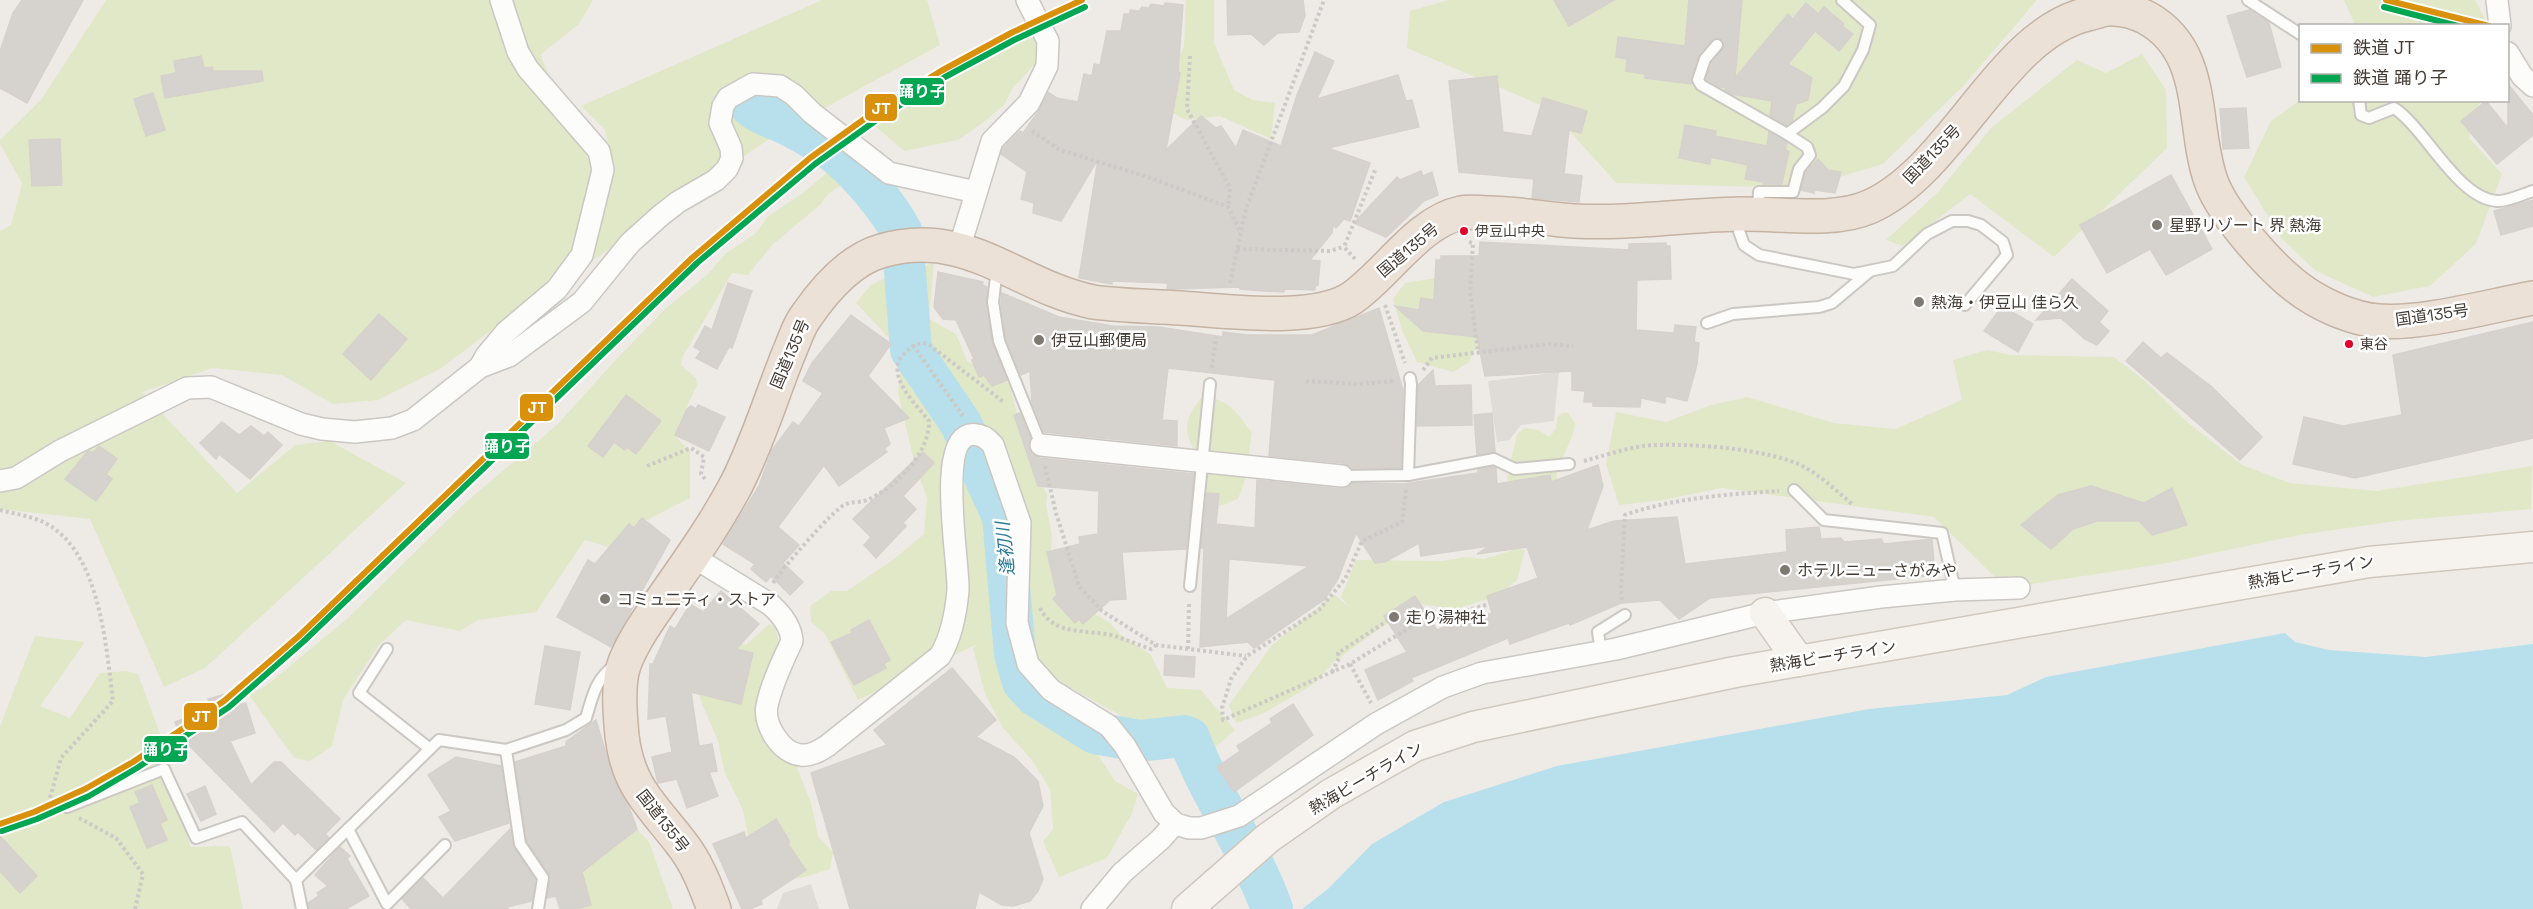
<svg xmlns="http://www.w3.org/2000/svg" width="2533" height="909" font-family="'Space Grotesk','Noto Sans JP',sans-serif">
	<style>
		.green { fill: #e1e8c7 }
		.parking { fill: #dfdcd8 }
		.water { fill: #b7e0ec }
		.lines { fill: none; stroke-linecap: round; stroke-linejoin: round }
		.river { stroke: #b7e0ec; stroke-width: 42 }
		.building { fill: #d6d2ce; stroke: #d6d1cd; stroke-width: 1.5; fill-rule: evenodd }
		.lane-casing { stroke: #cbc7c3; stroke-width: 14 }
		.street-casing { stroke: #cbc7c3; stroke-width: 24 }
		.secondary-casing { stroke: #cfc8bf; stroke-width: 33 }
		.highway-casing { stroke: #c5b3a3; stroke-width: 36 }
		.path { stroke: #ccc9c6; stroke-width: 4; stroke-dasharray: 3 3; stroke-linecap: butt }
		.lane { stroke: #fcfcfb; stroke-width: 10 }
		.street { stroke: #fcfcfb; stroke-width: 21 }
		.secondary { stroke: #f6f2ed; stroke-width: 30 }
		.highway { stroke: #ebe1d7; stroke-width: 33 }
		.rail-1-casing { stroke: #fff; stroke-width: 10 }
		.rail-2-casing { stroke: #fff; stroke-width: 10 }
		.rail-1 { stroke: #d9900a; stroke-width: 6 }
		.rail-2 { stroke: #00a651; stroke-width: 6 }
		.poi-dot { fill: #7f7973; stroke: #fff; stroke-width: 2 }
		.bus-dot { fill: #e4002b; stroke: #fff; stroke-width: 2 }
		.labels { text-anchor: middle; dominant-baseline: central; stroke-width: 5; stroke-linejoin: round; paint-order: stroke }
		.bus-label { font-size: 14px; fill: #433b34; stroke: #fff; text-anchor: start }
		.street-label { font-size: 16px; fill: #433b34; stroke: #fff }
		.poi-label { font-size: 16px; fill: #433b34; stroke: #fff; text-anchor: start }
		.water-label { font-size: 18px; font-style: italic; fill: #2a7a96; stroke: #fff }
		.line-badge { stroke: #fff; stroke-width: 2 }
		.badge-label { font-size: 16px; text-anchor: middle; font-weight: bold; fill: #fff }
	</style>
	<rect width="100%" height="100%" fill="#eeebe7"/>
	<g class="green">
		<polygon points="106,0 593,0 579,24 540,55 597,178 581,241 553,284 440,369 378,400 333,404 282,375 213,368 142,392 237,493 295,445 330,441 406,483 205,668 164,687 90,519 0,509 0,231 11,225 22,183 0,144 0,140 41,100"/>
		<polygon points="822,0 927,0 940,45 775,135 592,261 594,234 613,166 605,130 581,106"/>
		<polygon points="1186,0 1214,0 1214,43 1234,90 1252,100 1275,103 1271,139 1220,116 1186,120 1167,110 1168,81 1184,46"/>
		<polygon points="1449,0 2037,0 1965,84 1883,164 1801,188 1616,183 1550,109 1407,48 1410,11"/>
		<polygon points="2344,0 2475,0 2488,25 2355,25"/>
		<polygon points="1029,32 1037,44 1036,63 1013,88 1004,105 980,125 958,140 904,151 874,125"/>
		<polygon points="2142,54 2166,90 2167,148 2054,257 1970,194 1903,246 1886,240 1938,192 1991,128 2077,60 2106,73"/>
		<polygon points="2300,100 2480,101 2469,138 2502,174 2476,244 2430,286 2373,297 2316,271 2281,238 2244,177 2271,121"/>
		<path d="M836,165L850,172V182C839,185 827,193 821,204L772,245L748,275L732,273L683,356L681,365L696,378L697,385L676,431L678,439L690,452V498L643,522L617,550L585,540L536,612L478,620L460,631L406,620L379,645L344,698L332,746L310,761L294,758L249,695L267,685L348,618L466,502L558,424L610,366L665,309L708,274L725,254L756,233L767,217L803,193Z"/>
		<polygon points="934,263 929,319 956,334 967,361 1009,383 1026,447 1047,495 1046,505 1052,536 1051,557 1092,612 1110,623 1121,635 1151,655 1167,688 1201,690 1235,730 1209,753 1196,754 1168,752 1118,714 1004,651 1071,713 1115,781 1138,794 1132,813 1107,858 1059,877 1043,841 1053,829 1050,789 1031,759 1003,728 985,694 973,648 978,644 858,700 825,634 811,622 810,606 831,591 847,591 894,559 924,534 927,499 914,461 898,393 903,353 856,303 871,285 895,273"/>
		<polygon points="1465,277 1493,336 1475,349 1468,363 1453,372 1417,362 1402,330 1393,299 1405,283 1435,278"/>
		<polygon points="1987,350 2011,355 2114,357 2144,380 2186,421 2242,465 2290,483 2377,491 2532,466 2531,509 2396,521 2299,535 2162,564 2006,588 1934,517 1722,488 1663,500 1619,505 1606,464 1616,412 1666,422 1711,405 1747,397 1834,423 1895,429 1962,400 1953,360"/>
		<path d="M1202,397C1230,399 1236,412 1252,433L1245,480L1238,499L1220,506L1202,494L1207,470C1188,441 1176,427 1202,397Z"/>
		<polygon points="1562,413 1568,413 1575,423 1573,434 1558,469 1554,490 1513,487 1507,478 1517,434 1525,428 1539,430 1549,437 1556,429 1557,417"/>
		<polygon points="1517,549 1525,550 1517,580 1498,596 1455,609 1420,604 1396,617 1335,661 1314,684 1262,714 1236,723 1229,705 1271,646 1334,594 1349,607 1341,597 1356,560 1443,561 1465,557 1484,559"/>
		<polygon points="769,624 775,627 780,648 759,705 796,765 811,803 818,836 833,852 830,869 801,878 776,878 749,841 743,810 724,771 718,741 700,699 691,666 720,637 746,645"/>
		<polygon points="35,636 85,642 40,706 70,718 100,673 127,671 138,674 170,761 190,847 230,846 243,909 0,909 0,726"/>
		<polygon points="633,825 649,842 673,909 579,909 576,849"/>
	</g>
	<g class="parking">
		<polygon points="1559,372 1554,421 1521,425 1509,440 1497,442 1488,381"/>
		<polygon points="811,884 819,909 777,909 783,893"/>
	</g>
	<polygon class="water" points="2285,633 2295,642 2329,650 2426,657 2533,644 2533,909 1302,909 1328,889 1372,844 1444,802 1557,766 1869,709 2007,695 2046,677"/>
	<g class="lines">
		<path class="river" d="M748,103C758,114 775,118 789,125C803,133 820,141 833,151C856,168 889,207 902,233L911,350L961,424L1003,517L1015,654L1023,682L1036,696L1095,733L1139,741L1184,736L1189,738C1211,798 1251,849 1272,909"/>
	</g>
	<g class="building">
		<polygon points="22,0 83,0 27,103 0,88 0,51 13,13"/>
		<polygon points="1227,0 1303,0 1305,16 1299,32 1278,33 1264,45 1251,34 1228,35"/>
		<polygon points="1554,0 1614,0 1569,26"/>
		<polygon points="1689,0 1742,0 1735,78 1788,14 1793,19 1806,3 1818,14 1824,7 1844,24 1842,26 1853,34 1839,51 1815,31 1788,64 1812,78 1808,100 1796,104 1792,121 1786,125 1770,116 1772,101 1732,94 1725,90 1727,88 1720,87 1706,79 1712,63 1724,47 1724,42 1719,38 1712,40 1699,54 1691,78 1691,84 1645,78 1645,74 1626,71 1627,59 1616,57 1618,37 1685,46"/>
		<polygon points="1165,3 1183,5 1178,72 1180,73 1166,150 1201,116 1216,128 1221,126 1236,148 1243,130 1281,146 1297,95 1315,52 1334,61 1317,99 1398,75 1406,101 1412,100 1419,127 1328,148 1370,163 1350,221 1344,219 1336,228 1333,225 1332,233 1310,260 1320,261 1318,285 1315,286 1315,290 1284,289 1284,292 1263,291 1240,289 1240,287 1172,289 1167,288 1168,283 1112,281 1112,284 1079,278 1098,159 1061,221 1033,213 1034,203 1021,199 1027,172 1001,154 1003,148 1020,131 1023,133 1040,109 1048,92 1057,98 1078,102 1084,74 1092,76 1094,64 1100,65 1107,31 1121,31 1124,14 1130,14 1130,10 1139,11 1142,7 1149,8 1151,4 1164,6"/>
		<polygon points="2249,10 2269,23 2281,67 2247,77 2227,16"/>
		<polygon points="201,56 204,68 212,67 213,71 262,71 263,81 165,98 161,76 176,73 174,61"/>
		<polygon points="1497,76 1503,132 1532,136 1543,98 1587,111 1581,133 1569,130 1564,174 1582,176 1579,202 1532,198 1534,179 1459,172 1449,81"/>
		<polygon points="2508,84 2533,115 2533,135 2497,164 2461,121 2486,101 2508,128"/>
		<polygon points="153,93 165,130 146,136 134,99"/>
		<polygon points="2246,108 2249,148 2223,149 2220,109"/>
		<polygon points="1685,125 1716,131 1715,136 1767,146 1769,132 1783,140 1787,143 1785,150 1789,151 1782,184 1763,184 1763,182 1745,179 1748,165 1711,157 1710,164 1679,158"/>
		<polygon points="60,139 62,185 32,186 29,140"/>
		<polygon points="1818,159 1828,170 1841,172 1835,193 1815,190 1814,193 1801,190 1806,172"/>
		<polygon points="1421,171 1423,176 1432,172 1438,195 1424,201 1386,237 1354,223 1397,177 1400,180"/>
		<polygon points="2171,175 2212,249 2166,275 2150,249 2107,273 2080,225"/>
		<polygon points="2533,200 2533,226 2501,235 2494,211"/>
		<polygon points="1480,242 1629,250 1629,244 1666,243 1666,246 1670,246 1671,279 1637,280 1636,330 1674,333 1675,325 1696,327 1694,342 1699,343 1697,364 1687,401 1666,396 1665,403 1641,398 1640,407 1593,406 1593,402 1584,402 1585,391 1572,390 1572,371 1485,376 1477,337 1423,331 1395,306 1419,310 1421,298 1434,300 1436,260 1441,260 1441,256 1479,256"/>
		<polygon points="938,272 983,282 982,285 987,287 986,303 992,342 1007,380 992,386 984,375 979,377 972,360 974,359 956,320 943,319 934,307"/>
		<polygon points="2072,279 2108,311 2099,322 2109,331 2097,345 2085,339 2061,318 2036,320"/>
		<polygon points="728,283 752,291 732,348 729,347 717,369 696,358 701,351 694,347 705,326 712,330"/>
		<polygon points="1002,293 1059,317 1113,326 1159,327 1223,337 1223,332 1248,335 1312,335 1379,308 1403,390 1401,468 1352,468 1343,463 1269,456 1275,380 1168,368 1162,420 1177,421 1177,446 1044,432 1032,402 1030,371 1021,375 1006,339 1001,302"/>
		<polygon points="2002,306 2033,324 2018,352 1984,331"/>
		<polygon points="379,314 407,339 371,380 343,354"/>
		<polygon points="851,315 891,344 868,376 909,418 884,428 890,444 884,449 887,452 839,486 824,465 778,527 799,545 783,563 803,582 790,595 771,576 766,582 751,569 755,564 723,544 759,486 772,450 793,422 799,426 823,393 803,381 812,363"/>
		<polygon points="2533,322 2533,438 2355,478 2293,464 2304,417 2343,426 2402,415 2393,355"/>
		<polygon points="2143,342 2161,358 2167,353 2212,387 2262,437 2240,460 2126,361"/>
		<polygon points="1433,370 1435,386 1471,385 1472,425 1417,426 1418,385"/>
		<polygon points="626,395 661,421 636,454 627,447 625,450 614,442 603,457 588,446"/>
		<polygon points="698,405 725,417 709,451 675,435 687,409 691,406 696,409"/>
		<polygon points="1020,413 1030,438 1029,450 1039,458 1194,474 1186,549 1122,552 1126,599 1110,600 1083,624 1079,619 1075,623 1053,599 1057,595 1047,552 1080,544 1079,537 1098,534 1099,491 1038,486 1014,415"/>
		<polygon points="1492,413 1495,452 1477,455 1474,415"/>
		<polygon points="222,422 239,435 251,426 264,436 268,432 282,445 250,479 219,454 216,459 200,443"/>
		<polygon points="99,446 117,459 106,474 112,479 96,501 65,479 88,451 93,453"/>
		<polygon points="923,452 934,463 903,496 916,509 903,523 906,526 876,558 864,545 871,537 853,519"/>
		<path d="M1598,465L1603,486L1587,530L1614,521L1677,517L1685,564L1787,552L1786,530L1819,527L1821,539L1841,538L1844,542L1881,539L1884,544L1932,539L1935,575L1710,598L1679,619L1660,600L1621,603L1570,625L1569,623L1510,644L1508,638L1411,678L1413,681L1378,700L1365,670L1407,652L1384,616L1415,596L1437,630L1449,625L1451,628L1492,613L1487,596L1538,578L1527,547L1477,554L1489,546L1421,556L1419,543L1385,562L1375,563L1356,533L1338,579L1325,599L1254,648L1248,642L1200,647L1204,548H1201L1207,493L1219,494L1216,524L1255,528L1257,480L1341,489L1352,483L1403,484L1478,473V470L1493,467L1496,468L1497,484L1550,475L1551,482ZM1229,559L1309,566L1226,619Z"/>
		<polygon points="2091,486 2144,503 2172,488 2187,525 2152,535 2139,521 2097,521 2073,529 2051,549 2021,525 2058,495"/>
		<polygon points="642,518 670,540 611,647 557,617 588,560 595,564 629,524 634,528"/>
		<polygon points="721,591 759,624 736,649 753,653 741,704 691,692 699,746 712,744 717,771 709,772 718,796 687,808 677,779 658,783 652,757 672,752 666,716 648,719 650,664 653,664 670,626 675,629 690,604 703,612"/>
		<polygon points="869,620 890,660 884,664 886,668 854,685 831,642 852,633 851,630"/>
		<polygon points="545,646 580,652 570,710 535,704"/>
		<polygon points="1165,655 1195,657 1194,677 1164,675"/>
		<polygon points="952,668 996,720 976,737 1014,757 1038,781 1043,806 1029,833 1043,879 1038,891 1030,901 1013,906 1002,905 979,892 975,909 850,909 811,773 887,745 874,730"/>
		<polygon points="237,691 241,704 246,703 255,733 230,741 251,785 274,762 281,762 340,819 325,834 329,838 316,850 298,832 295,835 283,823 274,832 180,736 175,722 186,718 185,715 211,706 208,699"/>
		<polygon points="1293,704 1313,735 1234,792 1217,767 1240,751 1237,746 1272,723 1270,719"/>
		<polygon points="596,720 613,777 629,807 637,829 582,872 591,905 577,909 560,909 556,896 547,898 550,875 527,841 515,762 566,746 566,742"/>
		<polygon points="456,757 501,766 509,823 455,841 439,817 451,811 428,775"/>
		<polygon points="152,785 167,820 160,823 167,840 147,848 130,807 140,803 135,792"/>
		<polygon points="205,786 216,814 201,821 187,794"/>
		<polygon points="776,819 790,842 788,844 806,870 761,900 762,904 750,909 742,909 713,844 744,832 746,838"/>
		<polygon points="510,829 514,848 535,880 532,901 507,907 508,909 411,909 402,899 423,878 443,898"/>
		<polygon points="0,836 37,876 20,893 0,871"/>
		<polygon points="340,847 350,856 347,859 369,896 346,909 309,909 308,903 319,896 317,893 328,886 315,875"/>
	</g>
	<g class="lines">
		<defs>
			<g id="lane">
				<polyline points="2248,0 2300,34"/>
				<polyline points="1717,45 1705,59 1698,80 1701,85 1787,134"/>
				<path d="M2359,100L2361,115L2369,118L2394,108C2425,128 2458,199 2497,201C2507,202 2523,194 2533,191"/>
				<polyline points="1758,210 1759,192 1793,192 1799,169 1810,155 1807,147 1787,134 1822,108 1844,86 1863,50 1870,25 1842,0"/>
				<polyline points="1738,217 1739,231 1744,245 1759,255 1854,274 1893,266 1927,234 1952,221 1968,221 1981,225 2003,242 2007,255 1965,305"/>
				<polyline points="997,269 993,302 999,341 1041,445"/>
				<polyline points="1707,323 1733,314 1819,307 1832,303 1869,272"/>
				<polyline points="1408,475 1411,384 1410,378"/>
				<polyline points="1342,476 1408,475 1494,459 1515,469 1569,464"/>
				<polyline points="1794,490 1824,520 1942,533 1955,590"/>
				<polyline points="1190,586 1210,384"/>
				<polyline points="387,649 359,693 430,749"/>
				<polyline points="1601,652 1598,632 1625,615"/>
				<polyline points="506,750 520,844 543,878 538,909"/>
				<polyline points="67,807 164,769 196,838 242,822 296,880"/>
				<polyline points="348,829 387,904 445,845"/>
				<path d="M302,909L296,880L439,740L506,750L566,730L586,718C593,695 595,680 615,665"/>
			</g>
			<g id="street">
				<polyline points="2497,0 2500,26"/>
				<polyline points="2508,53 2522,76 2533,86"/>
				<polyline points="959,249 992,141 1029,103 1047,66 1048,41 1027,0"/>
				<polyline points="480,367 486,356 506,332 557,289 582,255 603,170 599,151 528,69 518,52 501,0"/>
				<polyline points="1041,445 1342,476"/>
				<polyline points="0,481 16,478 60,451 187,388 211,387 301,424 322,429 355,432 392,428 413,420 480,367 509,356 582,302 630,243 660,216 678,202 716,180 727,169 732,158 731,148 720,123 723,106 728,98 753,84 780,86 794,95 812,113 889,173 976,192"/>
				<path d="M692,556L771,605C782,615 791,626 792,641C783,660 771,685 767,706C763,725 782,754 801,755C811,756 819,751 827,746L940,656C952,636 956,613 958,590C959,561 937,444 969,435C980,433 987,438 993,445L1020,523L1017,623L1028,664L1051,690L1109,726L1125,746L1164,813L1176,824L1189,828H1201L1239,816L1376,724L1443,687L1482,673L1616,649L1765,613L1881,597L1955,590L2019,588"/>
				<polyline points="1092,909 1122,873 1161,839 1175,823"/>
			</g>
			<g id="secondary">
				<polyline points="1765,613 1799,661"/>
				<polyline points="1187,909 1268,838 1331,794 1415,746 1473,727 1735,672 2369,562 2533,547"/>
			</g>
			<path id="highway" d="M714,909C705,885 697,863 681,843C652,805 628,787 622,736C620,714 617,682 625,662C635,637 651,616 666,594C691,558 716,523 736,485C757,444 771,398 788,355C794,342 798,326 807,315C825,289 850,260 881,251C968,226 1015,286 1093,302C1122,306 1151,306 1180,308C1225,311 1314,323 1352,298C1387,274 1418,222 1461,213C1469,211 1479,213 1488,213C1517,213 1545,219 1574,221C1629,224 1684,215 1739,214C1779,213 1832,223 1869,207C1954,170 2000,34 2088,14C2096,12 2105,8 2113,9C2124,9 2137,13 2147,18C2208,52 2191,125 2211,181C2223,215 2275,273 2305,293C2326,307 2354,319 2378,321C2421,325 2489,306 2533,298"/>
		</defs>
		<use href="#lane" class="lane-casing"/>
		<use href="#street" class="street-casing"/>
		<use href="#secondary" class="secondary-casing"/>
		<use href="#highway" class="highway-casing"/>
		<g class="path">
			<polyline points="1190,56 1187,109 1230,188 1228,207"/>
			<polyline points="1032,131 1060,150 1148,177 1228,207 1240,231"/>
			<polyline points="1469,242 1473,243 1470,291 1478,352"/>
			<polyline points="1237,249 1330,251 1343,247"/>
			<polyline points="1355,259 1344,247 1376,168"/>
			<polyline points="1230,283 1246,209 1324,0"/>
			<polyline points="1385,305 1405,363"/>
			<polyline points="913,345 963,416"/>
			<polyline points="1212,368 1216,337"/>
			<polyline points="1423,370 1432,358 1549,344 1573,346"/>
			<polyline points="1306,381 1359,384 1394,381"/>
			<path d="M1584,461C1603,456 1623,449 1643,446C1681,442 1772,448 1806,468C1823,478 1838,492 1853,505"/>
			<polyline points="647,466 691,448 704,457 701,474 705,479 704,482"/>
			<polyline points="1045,466 1056,513 1079,586 1102,611 1156,645 1246,656"/>
			<polyline points="1406,490 1402,522 1362,541 1345,579 1319,610 1247,656 1231,679 1222,708 1223,720 1350,664 1412,626 1486,605"/>
			<path d="M0,510C14,514 32,516 45,523C100,551 106,646 113,701L61,758L50,798L54,800"/>
			<path d="M773,583C780,571 833,510 844,505C851,501 860,503 867,500C895,488 930,453 929,421C915,403 881,372 907,351C913,346 920,341 928,344L1005,403"/>
			<path d="M1622,600L1621,588L1625,515C1672,498 1730,494 1779,491"/>
			<path d="M1040,608C1054,637 1090,629 1115,636C1127,640 1139,645 1151,649L1156,645"/>
			<polyline points="1188,649 1189,602"/>
			<polyline points="1350,664 1371,703"/>
			<polyline points="1332,672 1339,658 1338,653 1387,621"/>
			<polyline points="79,818 116,838 143,874 135,909"/>
		</g>
		<use href="#lane" class="lane"/>
		<use href="#street" class="street"/>
		<use href="#secondary" class="secondary"/>
		<use href="#highway" class="highway"/>
		<defs>
			<g id="rail-1">
				<polyline points="2386,0 2489,26"/>
				<polyline points="0,824 34,812 85,789 133,762 224,701 299,636 692,258 810,158 874,112 941,71 1011,33 1082,0"/>
			</g>
			<g id="rail-2">
				<polyline points="2384,7 2458,26"/>
				<polyline points="2,831 37,819 89,796 137,768 229,707 304,641 697,263 815,164 878,119 945,77 1014,40 1085,7"/>
			</g>
		</defs>
		<use href="#rail-1" class="rail-1-casing"/>
		<use href="#rail-2" class="rail-2-casing"/>
		<use href="#rail-1" class="rail-1"/>
		<use href="#rail-2" class="rail-2"/>
	</g>
	<g class="poi-dot">
		<circle cx="2157" cy="225" r="6"/>
		<circle cx="1919" cy="302" r="6"/>
		<circle cx="1039" cy="340" r="6"/>
		<circle cx="1785" cy="570" r="6"/>
		<circle cx="605" cy="599" r="6"/>
		<circle cx="1394" cy="617" r="6"/>
	</g>
	<g class="bus-dot">
		<circle cx="1464" cy="231" r="5"/>
		<circle cx="2349" cy="344" r="5"/>
	</g>
	<g class="labels">
		<g class="bus-label">
			<text x="1475" y="231">伊豆山中央</text>
			<text x="2360" y="344">東谷</text>
		</g>
		<g class="street-label">
			<text transform="translate(1932 154) rotate(-46)">国道135号</text>
			<text transform="translate(1408 250) rotate(-40)">国道135号</text>
			<text transform="translate(2432 315) rotate(-8)">国道135号</text>
			<text transform="translate(790 354) rotate(-67)">国道135号</text>
			<text transform="translate(2311 572) rotate(-10)">熱海ビーチライン</text>
			<text transform="translate(1833 656) rotate(-9)">熱海ビーチライン</text>
			<text transform="translate(1366 778) rotate(-30)">熱海ビーチライン</text>
			<text transform="translate(663 821) rotate(52)">国道135号</text>
		</g>
		<g class="poi-label">
			<text x="2169" y="225">星野リゾート 界 熱海</text>
			<text x="1931" y="302">熱海・伊豆山 佳ら久</text>
			<text x="1051" y="340">伊豆山郵便局</text>
			<text x="1797" y="570">ホテルニューさがみや</text>
			<text x="617" y="599">コミュ二ティ・ストア</text>
			<text x="1406" y="617">走り湯神社</text>
		</g>
		<g class="water-label">
			<text transform="translate(1005 549) rotate(-96)">逢初川</text>
		</g>
	</g>
	<g class="line-badge">
		<rect x="899" y="77" width="46" height="29" rx="6" fill="#00a651"/>
		<rect x="864" y="93" width="34" height="29" rx="6" fill="#d9900a"/>
		<rect x="519" y="393" width="35" height="29" rx="6" fill="#d9900a"/>
		<rect x="484" y="432" width="46" height="28" rx="6" fill="#00a651"/>
		<rect x="183" y="702" width="35" height="29" rx="6" fill="#d9900a"/>
		<rect x="143" y="735" width="45" height="28" rx="6" fill="#00a651"/>
	</g>
	<g class="badge-label">
		<text x="922" y="97">踊り子</text>
		<text x="881" y="114">JT</text>
		<text x="537" y="413">JT</text>
		<text x="507" y="452">踊り子</text>
		<text x="201" y="722">JT</text>
		<text x="166" y="755">踊り子</text>
	</g>
	<rect x="2299" y="24" width="210" height="78" fill="#ffffff" stroke="#b4b1ae" stroke-width="1.5"/>
	<rect x="2311" y="44" width="30" height="9" fill="#d9900a" stroke="#b4b1ae" stroke-width="1.5"/>
	<text x="2353" y="54" font-size="18" fill="#433b34">鉄道 JT</text>
	<rect x="2311" y="74" width="30" height="9" fill="#00a651" stroke="#b4b1ae" stroke-width="1.5"/>
	<text x="2353" y="84" font-size="18" fill="#433b34">鉄道 踊り子</text>
</svg>
